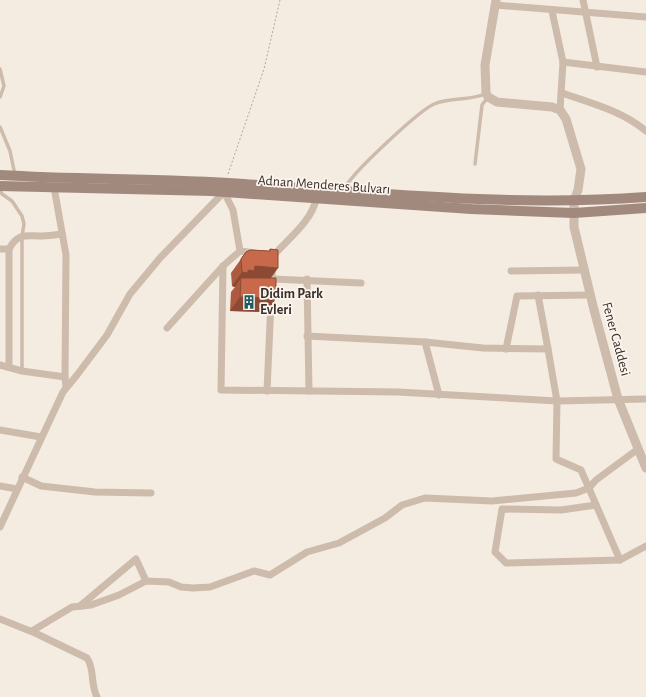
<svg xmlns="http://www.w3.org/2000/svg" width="646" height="697" font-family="'Alegreya Sans',sans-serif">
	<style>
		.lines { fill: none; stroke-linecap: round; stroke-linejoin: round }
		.path { stroke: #b9a596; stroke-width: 1; stroke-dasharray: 2 2; stroke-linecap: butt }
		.service { stroke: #cdbbac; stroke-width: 3.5 }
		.minor { stroke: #cdbbac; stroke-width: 7 }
		.tertiary { stroke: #cdbbac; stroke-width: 9 }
		.secondary { stroke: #a18a7d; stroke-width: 10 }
		.wall { fill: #ac5a40 }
		.shaded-wall { fill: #8c4a34 }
		.building { fill: #c8694b; stroke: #8c4a34 }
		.labels { text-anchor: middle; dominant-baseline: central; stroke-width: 3.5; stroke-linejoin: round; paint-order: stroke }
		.street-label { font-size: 14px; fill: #3b302b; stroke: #fbf5ee }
		.poi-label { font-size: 14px; font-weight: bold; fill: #3b302b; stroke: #fbf5ee; text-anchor: start }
	</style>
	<rect width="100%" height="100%" fill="#f4ebe1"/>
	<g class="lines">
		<polyline class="path" points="228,174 264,69 280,0"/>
		<g class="service">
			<polyline points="0,69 4,86 0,97"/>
			<polyline points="0,127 10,151 15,175"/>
			<polyline points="475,164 482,105 488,97"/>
			<polyline points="0,189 2,194 12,201 22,216 24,224 22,236 22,371"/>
			<path d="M344,190C349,175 419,111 434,104C450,97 469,101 485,94"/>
		</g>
		<g class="minor">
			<polyline points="583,0 597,67"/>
			<polyline points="495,5 646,17"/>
			<polyline points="552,11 563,62 560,110"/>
			<polyline points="563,62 646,72"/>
			<path d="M562,93C591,103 622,111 646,131"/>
			<polyline points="54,187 66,255 65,377 66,387"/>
			<polyline points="0,249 9,249"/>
			<polyline points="223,266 221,390 398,392 557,401 646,399"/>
			<polyline points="511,271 585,270"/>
			<polyline points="273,279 361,283"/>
			<polyline points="307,279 309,391"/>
			<polyline points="538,295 548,349"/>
			<polyline points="167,328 223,266 240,251 255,253"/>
			<polyline points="307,336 425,342 483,348 548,349 557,401 556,459 581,470 620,560"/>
			<polyline points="425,342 439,395"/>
			<polyline points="506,349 517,296 590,295"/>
			<polyline points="0,365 22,371 65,377"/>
			<path d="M9,367V249C18,232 27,236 42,236C49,236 55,235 62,234"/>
			<path d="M267,391L273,256C288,239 312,221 316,199"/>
			<polyline points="0,430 41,437"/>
			<polyline points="22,477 41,486 95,492 151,493"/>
			<polyline points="0,486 17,489"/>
			<polyline points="596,505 561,510 502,509 495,552 506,563 620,560 646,546"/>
			<polyline points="0,527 63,392 77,375 107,335 130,294 160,258 224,192 233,210 240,251"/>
			<polyline points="80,606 136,559 146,581"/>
			<path d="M0,619L35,633L87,658C95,669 90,684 97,697"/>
			<polyline points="32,631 72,607 91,605 119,595 146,581 169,582 181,587 193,588 210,587 254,571 270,575 307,552 339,543 385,518 402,505 425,498 492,501 576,493 589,488 596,480 638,449"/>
		</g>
		<polyline class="tertiary" points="496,0 485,65 486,93 488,97 497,102 552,107 560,110 566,119 581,169 578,190 574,201 574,227 594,310 618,399 646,468"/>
		<g class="secondary">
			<path d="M0,175C81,180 162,178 244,184C377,193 512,207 646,197"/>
			<polyline points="0,186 211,191 471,209 547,212 574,213 646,208"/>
		</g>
	</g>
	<polygon class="wall" points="270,249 270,278 276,298 267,312 230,311 231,292 235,287 232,286 231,273 246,252 269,251"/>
	<g class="shaded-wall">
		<polygon points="255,266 278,268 268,282 241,278 235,287 232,286 242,272 248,270"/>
		<polygon points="240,297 276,298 267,312 230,311"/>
	</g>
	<g class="building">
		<polygon points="270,249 278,250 278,268 255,266 254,271 248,270 248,273 242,272 241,259 246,252 250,250 270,251"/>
		<polygon points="241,278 276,278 276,298 240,297"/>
	</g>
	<defs>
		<symbol id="building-bare" viewBox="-9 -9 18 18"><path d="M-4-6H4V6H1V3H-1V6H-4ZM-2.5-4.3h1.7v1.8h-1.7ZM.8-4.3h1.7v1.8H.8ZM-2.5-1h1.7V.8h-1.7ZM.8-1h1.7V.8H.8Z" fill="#1f5a5e" stroke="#fbf5ee" stroke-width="2.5" paint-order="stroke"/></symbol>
	</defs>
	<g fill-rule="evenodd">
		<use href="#building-bare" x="239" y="292" width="20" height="20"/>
	</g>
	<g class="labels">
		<g class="street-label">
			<text transform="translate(324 185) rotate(4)">Adnan Menderes Bulvarı</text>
			<text transform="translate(616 339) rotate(75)">Fener Caddesi</text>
		</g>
		<g class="poi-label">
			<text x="260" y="294">Didim Park<tspan x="260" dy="16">Evleri</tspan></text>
		</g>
	</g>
</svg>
